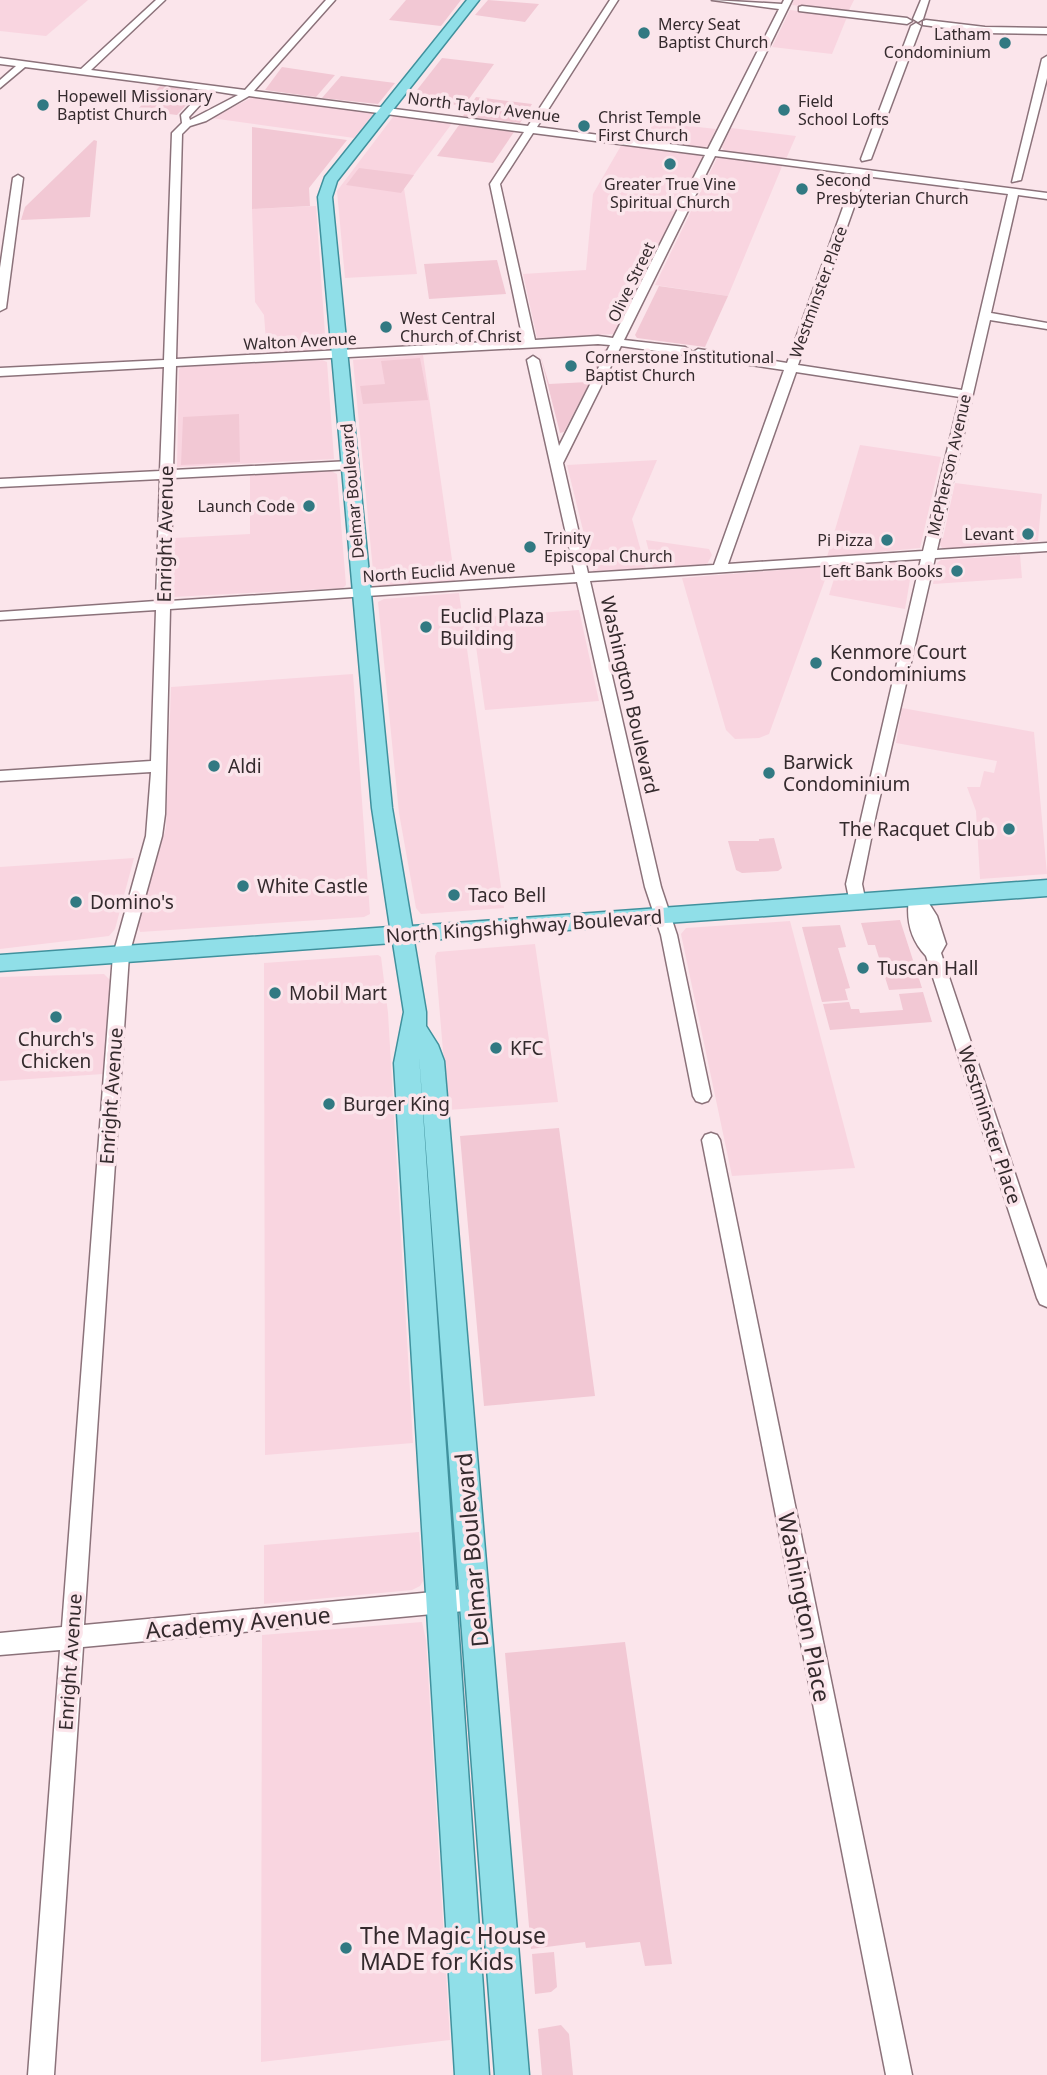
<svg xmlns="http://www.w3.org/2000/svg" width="1047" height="2075" font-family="'Noto Sans',sans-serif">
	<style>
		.built { fill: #f9d5e0 }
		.green { fill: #f2c8d4 }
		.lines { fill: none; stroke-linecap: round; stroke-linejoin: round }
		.minor-casing { stroke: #8b727a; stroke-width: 3 }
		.major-casing { stroke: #40919d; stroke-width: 3 }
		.minor { fill: #fff; fill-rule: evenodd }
		.major { fill: #90dfe8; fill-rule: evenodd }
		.poi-dot { fill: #317982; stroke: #fbe5eb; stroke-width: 2.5 }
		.labels { text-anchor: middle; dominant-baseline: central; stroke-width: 7; stroke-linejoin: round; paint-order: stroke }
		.far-poi-label { font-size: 16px; fill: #342a2d; stroke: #fbe5eb; text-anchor: start }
		.far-street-label { font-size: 16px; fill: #342a2d; stroke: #fbe5eb }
		.street-label { font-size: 19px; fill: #342a2d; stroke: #fbe5eb }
		.poi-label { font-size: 19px; fill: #342a2d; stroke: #fbe5eb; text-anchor: start }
		.near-street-label { font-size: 23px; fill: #342a2d; stroke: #fbe5eb }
		.near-poi-label { font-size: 23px; fill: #342a2d; stroke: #fbe5eb; text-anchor: start }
	</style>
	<rect width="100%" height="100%" fill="#fbe5eb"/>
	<g class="built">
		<polygon points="0,0 88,0 46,36 0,31"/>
		<polygon points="794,0 854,0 848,12 792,5"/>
		<polygon points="790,10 847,17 832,54 772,47"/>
		<polygon points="253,97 370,111 373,115 354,138 211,118"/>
		<polygon points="403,116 453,122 404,188 417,274 345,278 337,191 393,117"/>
		<polygon points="654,122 716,129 708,146 701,148 646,140 645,138"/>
		<polygon points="731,128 796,136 786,159 724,151 722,147"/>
		<polygon points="622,144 703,156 614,334 537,338 523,274 586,270 593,194"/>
		<polygon points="722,157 783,164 728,296 655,285 717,158"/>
		<polygon points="316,206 326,348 320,351 267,354 264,315 255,302 252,209"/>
		<polygon points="423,355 455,581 380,586 374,581 353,360"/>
		<polygon points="322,360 327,362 334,459 177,467 179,369 182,367"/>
		<polygon points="860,445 941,457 920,548 827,557"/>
		<polygon points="657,460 632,519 646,569 593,571 567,465"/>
		<polygon points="331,471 337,474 346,585 343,588 173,597 174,538 250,534 250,475"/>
		<polygon points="955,483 1042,494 1038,541 962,547 956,550 942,548 939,543 940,538 943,538"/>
		<polygon points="646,540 709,549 712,555 707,564 653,568"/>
		<polygon points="1020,555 1022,578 933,584 937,563 941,560"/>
		<polygon points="901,562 912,568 905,609 829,595 838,566"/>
		<polygon points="830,566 769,734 759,738 735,739 726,730 682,578"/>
		<polygon points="459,593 504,908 421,914 416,908 399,813 378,602 384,599"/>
		<polygon points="579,610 599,701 485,710 472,618"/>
		<polygon points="353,674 370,914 364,917 140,932 138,923 166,828 171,687"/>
		<polygon points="902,708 1034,732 1047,874 980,879 976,811 967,787 980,787 984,771 994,773 997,761 896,743"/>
		<polygon points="134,858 115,929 109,936 0,949 0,867"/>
		<polygon points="790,921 855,1168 732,1176 681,934 686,928"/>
		<polygon points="535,944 558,1102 448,1110 435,956 437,952"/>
		<polygon points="378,955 381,957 388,1013 413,1443 265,1455 264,963"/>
		<polygon points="104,974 110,980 103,1074 0,1081 0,977"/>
		<polygon points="419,1532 423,1581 420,1586 412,1590 264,1604 264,1545"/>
		<polygon points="422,1622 426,1640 450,2040 261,2062 262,1635"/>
	</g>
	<g class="green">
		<polygon points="406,0 461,0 441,26 389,20"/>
		<polygon points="488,0 539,4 525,22 475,15"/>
		<polygon points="442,58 494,64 464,106 410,99"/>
		<polygon points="282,67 335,75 316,97 265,90"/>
		<polygon points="341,76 395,83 378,104 322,98"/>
		<polygon points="160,86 199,91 177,115 137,110"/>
		<polygon points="476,97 532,104 520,123 463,116"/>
		<polygon points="459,125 514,132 493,163 437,156"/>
		<polygon points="252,127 347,140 309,188 310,206 252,209"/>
		<polygon points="94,140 97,141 90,217 21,220 25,207"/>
		<polygon points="359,168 414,175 401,193 346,185"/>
		<polygon points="497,260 506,294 429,299 424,264"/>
		<polygon points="659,286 728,296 705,347 637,338 635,335"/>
		<polygon points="605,349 607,349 564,432 560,433 540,354 549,384 588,382"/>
		<polygon points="420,358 428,400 363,404 360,386 385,384 381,361"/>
		<polygon points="239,414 240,462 181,465 183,417"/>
		<polygon points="774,838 782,868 778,871 742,873 736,870 728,841 759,841 759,839"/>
		<polygon points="900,920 922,988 889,990 875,945 868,945 861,923"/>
		<polygon points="840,925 846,947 838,948 850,988 845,989 848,1000 822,1002 802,927"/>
		<polygon points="923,992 932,1022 830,1030 823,1004 849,1002 851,1009 859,1009 860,1013 903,1010 899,994"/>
		<polygon points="559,1128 595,1396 484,1406 460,1136"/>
		<polygon points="625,1642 672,1964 645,1966 640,1942 586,1948 585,1942 531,1949 505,1653"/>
		<polygon points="554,1952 557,1987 551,1992 535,1994 532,1954"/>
		<polygon points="561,2025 569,2034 573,2075 542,2075 538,2029"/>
	</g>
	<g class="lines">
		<defs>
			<g id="minor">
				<path d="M156,0H165L91,70L245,90L326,0H335L254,91L528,126L610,0H618L537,127L708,149L779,9L712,0L782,4L784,0H792L718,151L1047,193V199L1018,195L991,313L1047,323V329L990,320L937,550L1047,543V551L935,558L876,814L862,884L866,903L858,909L850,903L846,884L921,559L590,581L661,887L677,935L711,1096L708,1101L702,1103L696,1101L693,1096L661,935L645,887L577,582L170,609L165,814L162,836L129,955L84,1625L475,1588L483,1591L486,1599L483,1607L475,1610L83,1647L54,2075H28L60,1650L0,1655V1633L62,1627L113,955L146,836L151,772L0,781V771L151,761L156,610L0,620V612L156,601L160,479L0,487V479L160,471L164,367L0,376V368L164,360L172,133L182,123L181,115L204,90L25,67L0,88V80L16,66L0,64V58L81,69ZM213,91L238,95L190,120L189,117ZM249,96L524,132L490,184L523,340L176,359L182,134L190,126L206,121ZM533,133L705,155L613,338L598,336L535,340L500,184ZM715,156L855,174L787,363L698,349L692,353L698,357L784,370L714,565L588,573L563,463L621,346L685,355L691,351L685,347L624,340ZM865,176L1008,194L962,390L798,365ZM598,344L610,345L559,446L539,360L533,356L527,360L575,574L170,601L173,478L350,469L356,465L350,461L173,470L176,366ZM796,372L960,397L923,551L728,564Z"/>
				<polygon points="921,0 929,0 923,19 918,22 913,19"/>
				<polygon points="802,6 907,18 912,21 907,24 799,11 799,7"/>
				<polygon points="926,20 985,27 1047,28 1047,34 985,33 923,25 923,21"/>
				<polygon points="916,23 921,26 871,159 862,161 861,159 911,26"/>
				<polygon points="1047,56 1047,78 1021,180 1012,182 1042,59"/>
				<polygon points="18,175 23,178 6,308 0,311 0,268 13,178"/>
				<path d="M917,892L923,894L937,916L946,944L941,953L1047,1269V1307L1040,1304L1037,1298L926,956C910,939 906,920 909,898Z"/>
				<polygon points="711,1133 717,1135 720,1140 912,2075 886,2075 702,1140 705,1135"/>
			</g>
			<polygon id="major" points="467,0 479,0 337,181 332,197 392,808 412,926 1047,880 1047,896 414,941 426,1012 426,1026 438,1045 444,1061 529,2075 495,2075 419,1055 489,2075 455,2075 394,1063 404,1012 393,943 0,971 0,955 390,927 372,808 318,197 325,177"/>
		</defs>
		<use href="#minor" class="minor-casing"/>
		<use href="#major" class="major-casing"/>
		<use href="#minor" class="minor"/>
		<use href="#major" class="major"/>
	</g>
	<g class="poi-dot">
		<circle cx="644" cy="33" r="7"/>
		<circle cx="1005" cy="43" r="7"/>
		<circle cx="43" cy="105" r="7"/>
		<circle cx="784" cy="110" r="7"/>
		<circle cx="584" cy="126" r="7"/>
		<circle cx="670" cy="164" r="7"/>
		<circle cx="802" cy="189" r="7"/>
		<circle cx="386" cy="327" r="7"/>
		<circle cx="571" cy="366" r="7"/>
		<circle cx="309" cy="506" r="7"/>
		<circle cx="1028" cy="534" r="7"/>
		<circle cx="887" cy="540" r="7"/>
		<circle cx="530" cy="547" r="7"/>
		<circle cx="957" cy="571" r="7"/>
		<circle cx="426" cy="627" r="7"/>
		<circle cx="816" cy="663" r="7"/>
		<circle cx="214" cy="766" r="7"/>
		<circle cx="769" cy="773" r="7"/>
		<circle cx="1009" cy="829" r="7"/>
		<circle cx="243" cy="886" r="7"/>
		<circle cx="454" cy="895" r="7"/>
		<circle cx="76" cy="902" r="7"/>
		<circle cx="863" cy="968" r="7"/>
		<circle cx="275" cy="993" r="7"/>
		<circle cx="56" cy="1017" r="7"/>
		<circle cx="496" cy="1048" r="7"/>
		<circle cx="329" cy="1104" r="7"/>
		<circle cx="346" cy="1948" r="7"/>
	</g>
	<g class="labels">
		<g class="far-poi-label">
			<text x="658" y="24">Mercy Seat<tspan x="658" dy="18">Baptist Church</tspan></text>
			<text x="991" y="34" text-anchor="end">Latham<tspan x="991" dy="18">Condominium</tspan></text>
			<text x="57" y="96">Hopewell Missionary<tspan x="57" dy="18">Baptist Church</tspan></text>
			<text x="798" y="101">Field<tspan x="798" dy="18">School Lofts</tspan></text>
			<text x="598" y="117">Christ Temple<tspan x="598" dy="18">First Church</tspan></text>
			<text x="816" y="180">Second<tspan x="816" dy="18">Presbyterian Church</tspan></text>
			<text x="670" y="184" text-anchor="middle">Greater True Vine<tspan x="670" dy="18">Spiritual Church</tspan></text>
			<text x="400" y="318">West Central<tspan x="400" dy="18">Church of Christ</tspan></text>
			<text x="585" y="357">Cornerstone Institutional<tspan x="585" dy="18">Baptist Church</tspan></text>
			<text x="295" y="506" text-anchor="end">Launch Code</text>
			<text x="1014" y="534" text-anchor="end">Levant</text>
			<text x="544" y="538">Trinity<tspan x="544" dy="18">Episcopal Church</tspan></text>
			<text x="873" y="540" text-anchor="end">Pi Pizza</text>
			<text x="943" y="571" text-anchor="end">Left Bank Books</text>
		</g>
		<g class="far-street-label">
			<text transform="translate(484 107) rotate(7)">North Taylor Avenue</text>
			<text transform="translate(631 282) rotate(-64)">Olive Street</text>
			<text transform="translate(818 292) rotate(-70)">Westminster Place</text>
			<text transform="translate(300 341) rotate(-3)">Walton Avenue</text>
			<text transform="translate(949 465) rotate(-77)">McPherson Avenue</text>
			<text transform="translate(352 491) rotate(-95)">Delmar Boulevard</text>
			<text transform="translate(439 571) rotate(-4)">North Euclid Avenue</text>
		</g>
		<g class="street-label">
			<text transform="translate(165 534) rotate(-89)">Enright Avenue</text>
			<text transform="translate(630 695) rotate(77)">Washington Boulevard</text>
			<text transform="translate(524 926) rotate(-4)">North Kingshighway Boulevard</text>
			<text transform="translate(111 1096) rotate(-86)">Enright Avenue</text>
			<text transform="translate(990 1125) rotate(72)">Westminster Place</text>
			<text transform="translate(70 1662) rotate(-86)">Enright Avenue</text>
		</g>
		<g class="poi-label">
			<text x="440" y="616">Euclid Plaza<tspan x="440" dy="22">Building</tspan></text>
			<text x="830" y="652">Kenmore Court<tspan x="830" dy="22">Condominiums</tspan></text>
			<text x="783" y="762">Barwick<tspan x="783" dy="22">Condominium</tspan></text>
			<text x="228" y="766">Aldi</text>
			<text x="995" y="829" text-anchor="end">The Racquet Club</text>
			<text x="257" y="886">White Castle</text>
			<text x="468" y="895">Taco Bell</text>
			<text x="90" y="902">Domino's</text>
			<text x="877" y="968">Tuscan Hall</text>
			<text x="289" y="993">Mobil Mart</text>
			<text x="56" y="1039" text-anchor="middle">Church's<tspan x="56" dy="22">Chicken</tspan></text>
			<text x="510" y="1048">KFC</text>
			<text x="343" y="1104">Burger King</text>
		</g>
		<g class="near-street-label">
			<text transform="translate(471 1550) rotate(-95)">Delmar Boulevard</text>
			<text transform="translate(805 1607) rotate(79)">Washington Place</text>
			<text transform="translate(238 1622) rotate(-5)">Academy Avenue</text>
		</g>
		<g class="near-poi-label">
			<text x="360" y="1935">The Magic House<tspan x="360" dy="26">MADE for Kids</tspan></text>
		</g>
	</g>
</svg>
